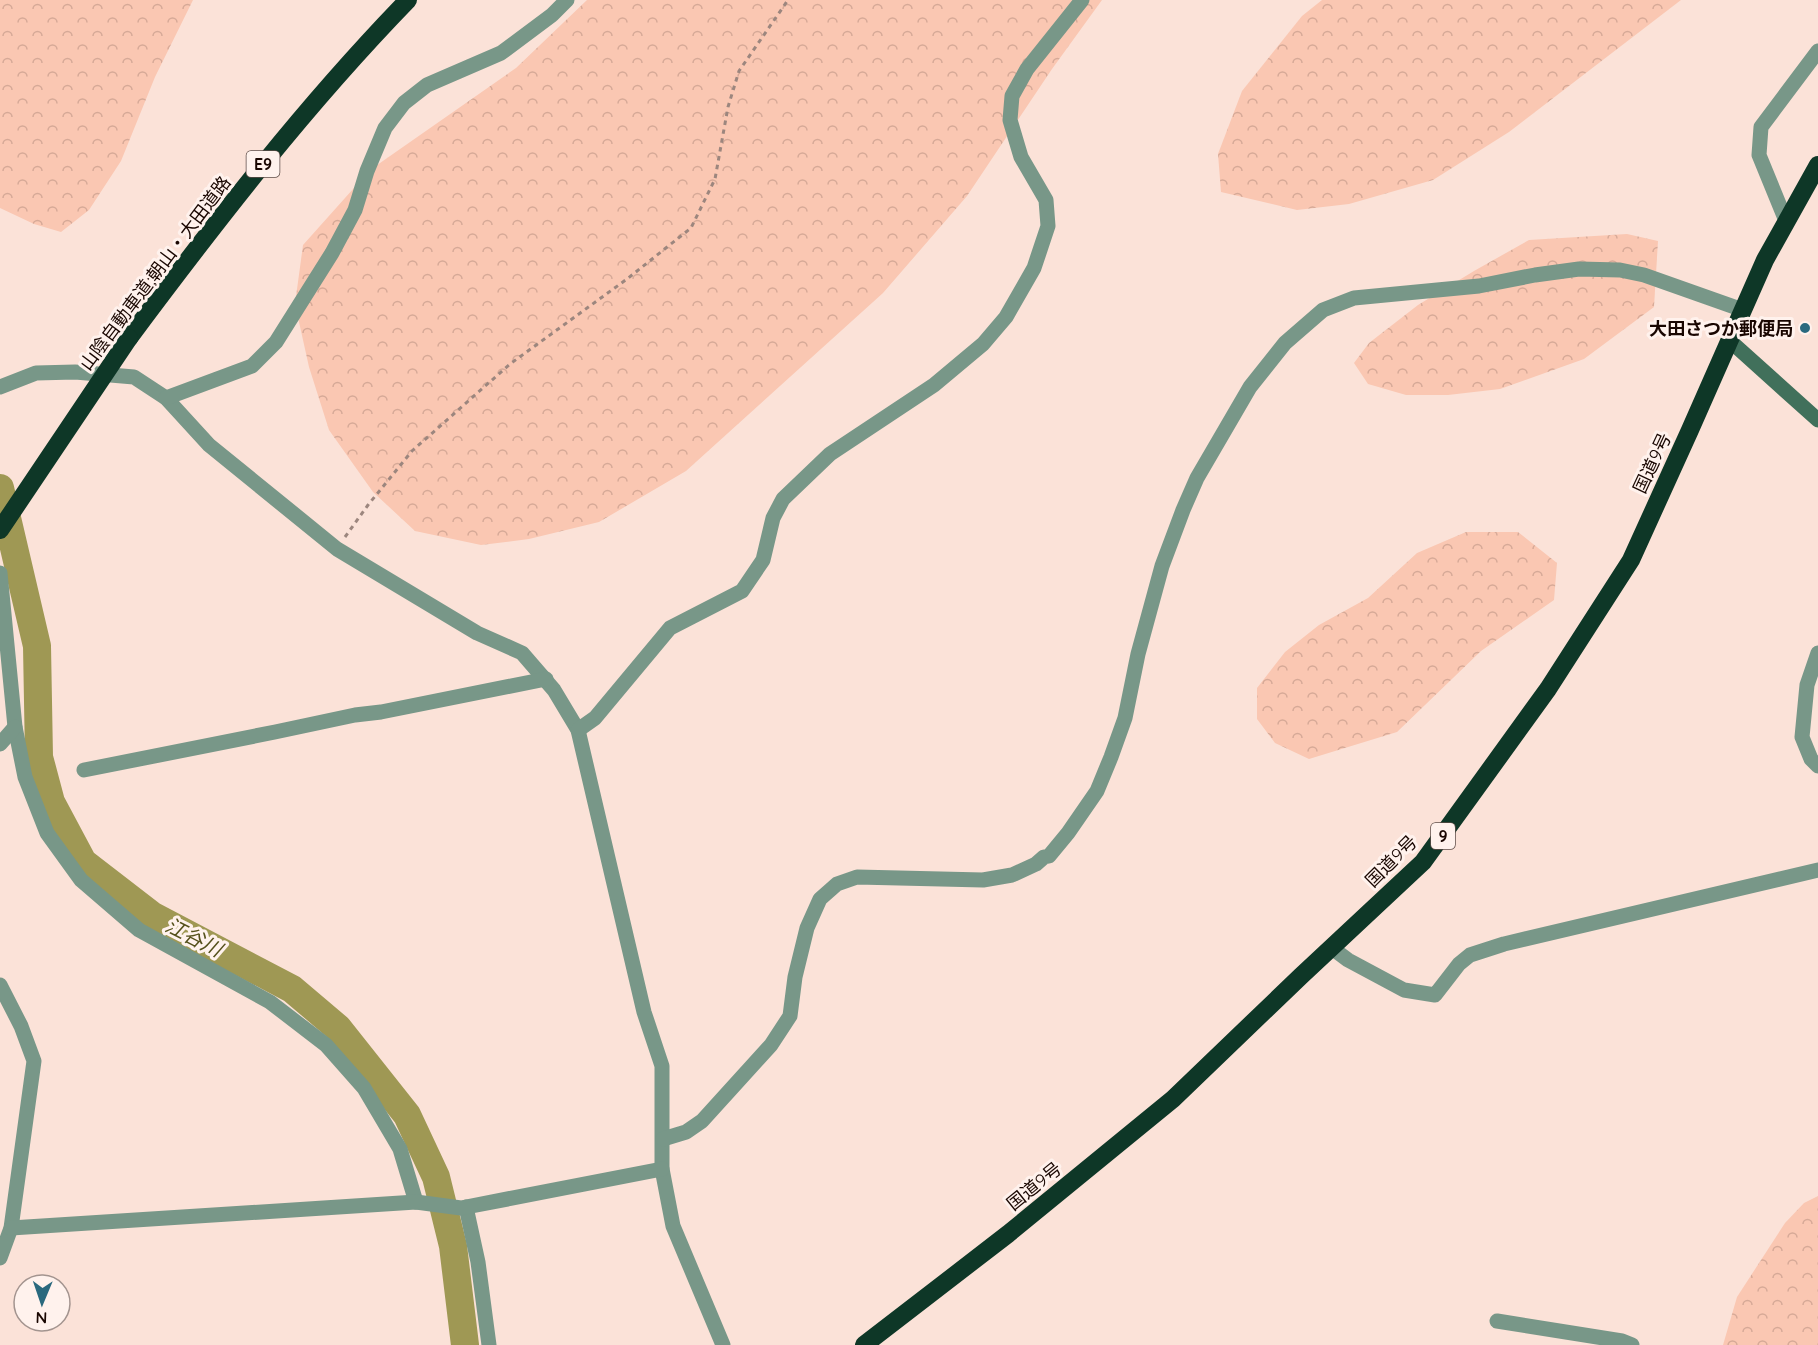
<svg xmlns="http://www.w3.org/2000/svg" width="1818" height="1345" font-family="Quicksand,'Noto Sans JP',sans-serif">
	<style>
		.forest { fill: url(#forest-crowns) }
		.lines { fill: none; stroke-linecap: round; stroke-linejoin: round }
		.river { stroke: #9f9854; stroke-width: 28 }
		.path { stroke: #9c867e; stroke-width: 3; stroke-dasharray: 4.5 4.5; stroke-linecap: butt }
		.street { stroke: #789788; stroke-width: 15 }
		.secondary { stroke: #41705b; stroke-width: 15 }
		.highway { stroke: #0e3727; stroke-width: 18 }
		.highway-bridge { stroke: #0e3727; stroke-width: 18 }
		.poi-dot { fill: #2a697e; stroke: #fff2ed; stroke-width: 2 }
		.labels { text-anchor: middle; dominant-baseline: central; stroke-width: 6; stroke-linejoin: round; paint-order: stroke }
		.shield { fill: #fff2ed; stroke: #5e4d48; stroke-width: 1.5 }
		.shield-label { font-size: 16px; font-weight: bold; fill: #190601 }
		.street-label { font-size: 18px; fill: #190601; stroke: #fff2ed }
		.poi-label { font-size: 18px; font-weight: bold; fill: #190601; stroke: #fff2ed; text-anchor: end }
		.water-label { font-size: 20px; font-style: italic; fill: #55501b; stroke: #fff2ed }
	</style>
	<defs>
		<pattern id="forest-crowns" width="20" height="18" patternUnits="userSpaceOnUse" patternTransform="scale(1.5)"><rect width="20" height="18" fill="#fac7b2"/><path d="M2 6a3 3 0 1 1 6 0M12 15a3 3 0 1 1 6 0" fill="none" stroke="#d6a997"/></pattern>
	</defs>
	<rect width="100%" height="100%" fill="#fbe2d8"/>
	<g class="forest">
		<polygon points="0,0 193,0 155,77 121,161 89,210 61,232 34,224 0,208"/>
		<polygon points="587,0 1102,0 1052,69 967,196 883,293 686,471 599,522 529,539 481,545 415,531 373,492 329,430 309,367 295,304 303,245 370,170 516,68"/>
		<polygon points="1322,0 1681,0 1509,132 1433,180 1349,204 1297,210 1221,192 1218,154 1242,91 1302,16"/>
		<polygon points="1627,234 1658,241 1654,307 1584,359 1500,389 1448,395 1406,395 1368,384 1354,363 1369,343 1418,305 1474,271 1529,240"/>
		<polygon points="1466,532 1518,532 1557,563 1554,600 1481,651 1397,732 1309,759 1275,743 1257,719 1257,688 1285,652 1319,625 1368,598 1417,553"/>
		<polygon points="1818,1196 1818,1345 1723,1345 1737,1297 1785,1223 1804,1203"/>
	</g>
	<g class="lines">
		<polyline class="river" points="0,488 37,646 39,757 51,802 83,862 153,916 292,989 338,1028 407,1115 436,1177 453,1246 465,1345"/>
		<polyline class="path" points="345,537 368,505 412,451 510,364 627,279 691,228 715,179 728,107 739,71 788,0"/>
		<g class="street">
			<polyline points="1786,221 1759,155 1761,127 1818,51"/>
			<polyline points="0,387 36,373 75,372 134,377 166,398 209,445 337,549 477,633 522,653 554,690 578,730 644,1012 662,1066 662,1169 673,1226 723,1345"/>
			<polyline points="166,398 252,366 276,342 332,253 355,210 367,171 385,128 404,103 427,85 501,53 552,15 567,0"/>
			<polyline points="0,573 15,727 25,777 47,833 81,880 139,930 270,1002 326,1045 364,1088 400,1149 416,1202"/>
			<polyline points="1818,653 1807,685 1802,737 1811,759 1818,766"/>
			<polyline points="578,730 595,718 670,628 742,591 763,560 773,518 783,499 830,454 934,385 983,344 1006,317 1034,268 1048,226 1046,200 1021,157 1010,120 1012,96 1027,69 1082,0"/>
			<polyline points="0,744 15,727"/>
			<polyline points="84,770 275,732 355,715 381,712 546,679"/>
			<polyline points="1332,948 1348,960 1404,990 1435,995 1459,964 1470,955 1504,944 1818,870"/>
			<polyline points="0,985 21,1026 34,1061 11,1228 0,1258"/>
			<polyline points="663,1139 686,1132 702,1121 771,1045 790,1016 795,977 807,928 820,899 837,884 857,877 983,880 1012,875 1036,864 1044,857 1049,856 1068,833 1097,791 1111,757 1125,718 1138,654 1162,566 1183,510 1197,478 1250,387 1285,343 1323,310 1354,298 1479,286 1535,275 1579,269 1620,270 1644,275 1743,310"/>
			<polyline points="466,1207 478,1262 489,1345"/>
			<polyline points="11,1228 416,1202 461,1208 662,1169"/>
			<polyline points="1497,1321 1622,1341 1632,1345"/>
		</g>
		<polyline class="secondary" points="1729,340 1818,420"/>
		<g class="highway">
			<path d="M129,338C217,220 306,105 408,0"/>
			<polyline points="864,1345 1008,1234 1173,1099 1301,976 1423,862 1548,689 1631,560 1690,430 1765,260 1818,165"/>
		</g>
		<polyline class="highway-bridge" points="0,530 129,338"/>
	</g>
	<circle class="poi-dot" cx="1805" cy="328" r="6"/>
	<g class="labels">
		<g class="shield">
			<rect x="246.5" y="151" width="33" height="26" rx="4.5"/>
			<rect x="1431" y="823" width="24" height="26" rx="4.5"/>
		</g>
		<g class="shield-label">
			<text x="263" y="164">E9</text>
			<text x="1443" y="836">9</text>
		</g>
		<g class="street-label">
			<text transform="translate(155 273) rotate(-53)">山陰自動車道;朝山・大田道路</text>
			<text transform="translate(1652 463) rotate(-65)">国道9号</text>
			<text transform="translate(1391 861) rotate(-45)">国道9号</text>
			<text transform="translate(1034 1186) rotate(-39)">国道9号</text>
		</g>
		<g class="poi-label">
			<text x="1793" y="328">大田さつか郵便局</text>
		</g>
		<g class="water-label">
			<text transform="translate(194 937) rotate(27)">江谷川</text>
		</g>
	</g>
	<g transform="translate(42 1303) rotate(182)"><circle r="28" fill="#fff2ed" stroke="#a3948f" stroke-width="1.5"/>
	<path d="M0-4.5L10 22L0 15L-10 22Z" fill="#2a697e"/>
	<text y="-9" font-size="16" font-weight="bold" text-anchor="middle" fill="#190601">N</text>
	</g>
</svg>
